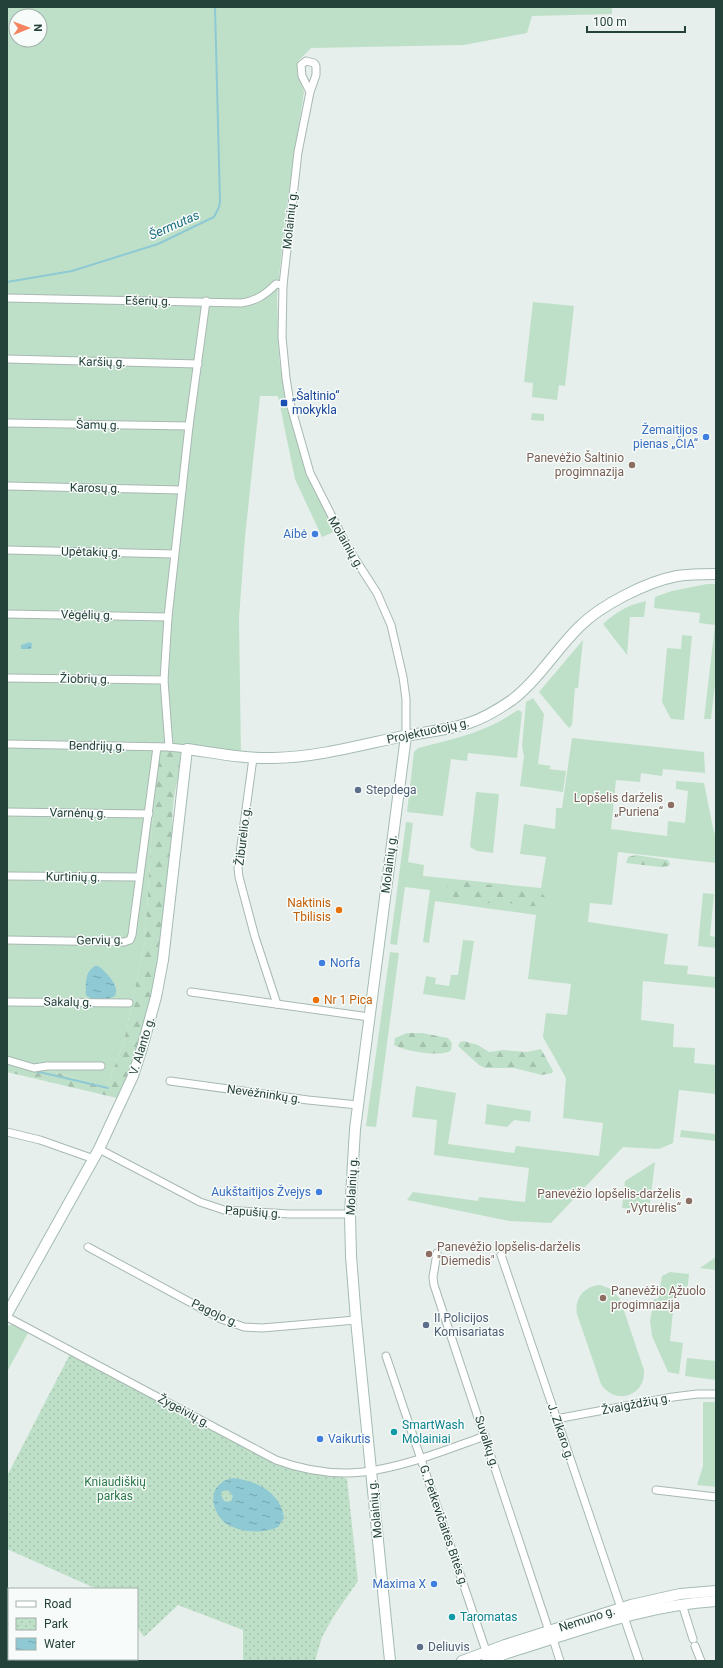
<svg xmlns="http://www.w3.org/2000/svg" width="723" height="1668" font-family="Roboto,sans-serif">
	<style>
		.green { fill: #bfe0c8; fill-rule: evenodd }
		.forest { fill: url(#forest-firs) }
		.park { fill: url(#park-dots) }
		.water { fill: url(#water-ripples); fill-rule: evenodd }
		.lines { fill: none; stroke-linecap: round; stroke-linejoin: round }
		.stream { stroke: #8ec9d4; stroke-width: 2 }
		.street-casing { stroke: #a8b8b2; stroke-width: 9 }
		.secondary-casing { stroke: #a4bbb3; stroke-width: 12 }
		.street { stroke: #fff; stroke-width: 7 }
		.secondary { stroke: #fff; stroke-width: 10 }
		.transit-dot { fill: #1a4fb4; stroke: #f7fbf9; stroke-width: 1.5 }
		.shop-dot { fill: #3f7fe0; stroke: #f7fbf9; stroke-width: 1.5 }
		.education-dot { fill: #8d6e63; stroke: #f7fbf9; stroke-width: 1.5 }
		.service-dot { fill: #5c6f8a; stroke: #f7fbf9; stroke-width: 1.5 }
		.food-dot { fill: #e8710a; stroke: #f7fbf9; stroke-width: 1.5 }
		.culture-dot { fill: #0f9aa8; stroke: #f7fbf9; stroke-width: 1.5 }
		.labels { text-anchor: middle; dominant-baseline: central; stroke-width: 3; stroke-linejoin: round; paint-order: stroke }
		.street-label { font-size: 12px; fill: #24423a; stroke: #f7fbf9 }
		.transit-label { font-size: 12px; fill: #164399; stroke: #f7fbf9; text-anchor: start }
		.shop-label { font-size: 12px; fill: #366cbe; stroke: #f7fbf9; text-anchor: end }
		.education-label { font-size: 12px; fill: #785e54; stroke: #f7fbf9; text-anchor: end }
		.service-label { font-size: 12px; fill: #4e5e75; stroke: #f7fbf9; text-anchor: start }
		.food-label { font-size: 12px; fill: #c56008; stroke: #f7fbf9; text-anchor: end }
		.culture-label { font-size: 12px; fill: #0d838f; stroke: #f7fbf9; text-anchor: start }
		.park-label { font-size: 12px; fill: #2d7a4b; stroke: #f7fbf9 }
		.water-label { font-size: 13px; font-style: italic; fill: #1c6f80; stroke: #f7fbf9 }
	</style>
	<defs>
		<pattern id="forest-firs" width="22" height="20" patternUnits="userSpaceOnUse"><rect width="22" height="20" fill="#bfe0c8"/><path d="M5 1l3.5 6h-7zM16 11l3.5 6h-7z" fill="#a4c1ad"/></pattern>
		<pattern id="park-dots" width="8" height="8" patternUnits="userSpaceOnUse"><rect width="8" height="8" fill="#bfe0c8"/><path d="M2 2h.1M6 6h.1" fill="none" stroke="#a4c1ad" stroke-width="1.8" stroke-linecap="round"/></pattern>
		<pattern id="water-ripples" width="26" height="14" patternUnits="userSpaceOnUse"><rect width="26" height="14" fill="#8ec9d4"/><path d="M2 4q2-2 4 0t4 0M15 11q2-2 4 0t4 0" fill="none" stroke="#74a5ad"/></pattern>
	</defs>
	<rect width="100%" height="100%" fill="#e6efeb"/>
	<g class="green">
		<path d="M7,7H612V14L532,16L527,33L464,45L311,48L298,61L297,73L304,92L286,211L277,296L279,358L286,403H290L310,473L338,530L322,537L295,479L278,396H260L245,537L239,618L241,757L157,747L145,941L124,1041L107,1087L7,1058ZM16,16H40V40H16Z"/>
		<polygon points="533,302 574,306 565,386 559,385 557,400 532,397 533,383 524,382"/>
		<polygon points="532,413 544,414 544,421 531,420"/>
		<polygon points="707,584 716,584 716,676 711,719 704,719 715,625 699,623 700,613 654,608 655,597 672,591"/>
		<path d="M646,601L644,617H630L627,655L603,624C616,612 628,605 646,601Z"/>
		<polygon points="682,635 692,636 684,720 671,719 662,702 667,648 681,649"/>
		<polygon points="583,640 578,688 575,688 572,725 569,728 539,692"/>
		<polygon points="533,698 544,714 538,764 551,766 549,769 566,771 563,792 520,786 524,757 522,746 526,702"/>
		<path d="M518,710L522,712L517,758L468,753L467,761L451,759L443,816L407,812L414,752L418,748C456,738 484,733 518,710Z"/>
		<polygon points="572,738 704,752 705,773 663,769 662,776 641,773 640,782 616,780 611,829 667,836 668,821 685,823 688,791 676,789 676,781 704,783 713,828 716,838 716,863 618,852 612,905 590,903 588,922 668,934 664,964 688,966 687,974 715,977 716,968 716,988 643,981 641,1020 674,1024 673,1047 695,1048 694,1063 716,1065 716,1094 679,1090 673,1143 659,1149 623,1147 551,1223 509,1221 407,1200 413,1192 478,1201 479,1197 525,1202 529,1168 434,1155 437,1120 412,1117 416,1086 456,1093 448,1144 514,1153 516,1146 599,1156 603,1123 563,1118 566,1078 543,1037 546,1013 567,1015 571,984 528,979 536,915 435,901 429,943 423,942 430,890 405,887 397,945 390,944 406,822 413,823 408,862 424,865 423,876 541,888 546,857 520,854 524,824 555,829 556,808 562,808"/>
		<polygon points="476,792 499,794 493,853 477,851 470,847"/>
		<polygon points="703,893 714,894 710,936 716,937 716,948 698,946"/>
		<polygon points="463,940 474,941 465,1000 423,994 426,976 436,978 435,984 449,986 451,975 458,975"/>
		<polygon points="390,952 399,953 376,1127 366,1126"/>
		<polygon points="487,1104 531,1111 530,1122 514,1120 507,1127 485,1124"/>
		<polygon points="716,1129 716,1141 680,1137 681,1130 715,1134"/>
		<polygon points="655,1162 649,1211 622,1208 625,1181"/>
		<polygon points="716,1257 716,1270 700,1268"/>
		<polygon points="670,1272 689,1274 687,1293 675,1292 670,1341 683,1343 679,1374 668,1372 652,1336 650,1321 654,1299 658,1299 662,1276"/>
		<path d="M600,1285L611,1289L620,1299L644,1370C646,1396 615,1406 601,1384L577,1314C574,1299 584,1286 600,1285Z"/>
		<polygon points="10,1325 15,1325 28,1333 7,1372 7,1326"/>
		<polygon points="687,1358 716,1361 716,1380 685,1376"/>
		<polygon points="703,1402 716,1402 716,1487 697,1485 703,1466"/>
	</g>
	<g class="forest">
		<path d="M157,747L180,748C182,765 178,775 175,792C172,807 172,823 172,839C163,924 158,1022 117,1098L7,1072V1058L107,1087L124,1041L145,941Z"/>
		<polygon points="636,855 668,860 670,864 669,866 660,867 626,863 628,857"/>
		<path d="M460,881L540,891L545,897V903C529,911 514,901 497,902C493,902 489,903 485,904C475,904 436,898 450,882Z"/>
		<path d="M407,1033H422L448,1038L452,1043L451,1050C443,1058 404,1051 394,1045L395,1038Z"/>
		<polygon points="464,1041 478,1045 489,1052 503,1050 527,1052 541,1049 553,1071 552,1073 542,1075 514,1068 485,1068 479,1065 458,1046 460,1042"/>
	</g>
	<polygon class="park" points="70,1354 275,1462 339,1476 347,1479 358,1581 335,1614 322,1637 315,1661 243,1661 243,1630 178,1605 144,1637 137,1627 137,1589 97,1589 7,1549 7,1476"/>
	<g class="water">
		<polygon points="30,642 32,644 31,649 21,649 21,645"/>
		<path d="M95,966H98L101,968C108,975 120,986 115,996C108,1000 91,1001 86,995C86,983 84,973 95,966Z"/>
		<path d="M234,1478C257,1481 281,1493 284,1518L278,1527C263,1534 238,1533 224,1522C214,1513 208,1494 220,1484C224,1480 229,1479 234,1478ZM226,1490L229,1491L233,1496L231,1501L229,1502L224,1501L221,1495V1492Z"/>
	</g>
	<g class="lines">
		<g class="stream">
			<polyline points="7,282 72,271 158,244 214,217 219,207 220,202 215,7"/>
			<polyline points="35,1071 108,1088"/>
		</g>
		<defs>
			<g id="street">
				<polyline points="310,92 302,76 301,65 306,61 314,63 316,66 316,75 310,92 298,152 283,285 282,337 286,378 290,403 310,473 348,548 377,593 391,625 403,677 406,699 406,736"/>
				<path d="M7,298L241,303C256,301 265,295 276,284L283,285"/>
				<polyline points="7,359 198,364"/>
				<polyline points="7,423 189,426"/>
				<polyline points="7,486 182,490"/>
				<polyline points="7,550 174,554"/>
				<polyline points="7,614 168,617"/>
				<polyline points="7,678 164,680"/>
				<polyline points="7,744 169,747 187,749"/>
				<polyline points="169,747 164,680 168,617 189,426 206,301"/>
				<polyline points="253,758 238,868 239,877 255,937 277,1004"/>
				<polyline points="7,812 149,814"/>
				<polyline points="7,876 139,877"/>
				<polyline points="7,940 124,942 130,940 132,935 157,747"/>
				<polyline points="191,992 369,1017"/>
				<polyline points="7,1002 129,1003"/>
				<polyline points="7,1060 34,1068 47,1066 101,1066"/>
				<polyline points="170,1081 308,1100 358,1105"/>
				<polyline points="7,1132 40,1140 94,1159"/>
				<polyline points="99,1149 200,1202 224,1210 289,1214 350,1214"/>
				<polyline points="88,1247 221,1319 244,1327 262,1328 356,1320"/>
				<polyline points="437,1253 433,1277 434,1285 549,1631"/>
				<polyline points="501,1255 621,1608"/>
				<path d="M7,1317L276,1460C303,1470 333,1475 363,1472C404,1467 446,1450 485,1436"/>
				<polyline points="386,1356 486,1651"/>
				<polyline points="556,1419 673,1397 697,1394 716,1394"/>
				<polyline points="656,1490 716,1497"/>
				<polyline points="682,1604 693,1639"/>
				<polyline points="624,1617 639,1661"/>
				<polyline points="553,1639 560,1661"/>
				<polyline points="695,1646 701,1661"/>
			</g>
			<g id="secondary">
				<path d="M7,1314L99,1149L133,1076L142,1048L156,997L163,960L187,749C216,753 244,759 274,758C318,757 361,745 404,736C426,732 448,730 469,723C484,718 499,709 512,700C538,680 555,651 579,627C601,605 646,582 677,576C690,574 703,574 716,574"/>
				<polyline points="390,1661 356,1320 351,1256 350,1214 355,1129 406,736"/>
				<polyline points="462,1661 505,1645 631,1605 680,1594 716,1591"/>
				<path d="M487,1661L507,1653C576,1632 644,1605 716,1601"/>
			</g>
		</defs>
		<use href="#street" class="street-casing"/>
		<use href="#secondary" class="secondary-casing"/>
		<use href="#street" class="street"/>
		<use href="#secondary" class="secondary"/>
	</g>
	<rect class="transit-dot" x="280" y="399" width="8" height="8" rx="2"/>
	<g class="shop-dot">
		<circle cx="706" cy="437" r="4"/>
		<circle cx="315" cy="534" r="4"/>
		<circle cx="322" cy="963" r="4"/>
		<circle cx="319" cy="1192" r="4"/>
		<circle cx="320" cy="1439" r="4"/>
		<circle cx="434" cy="1584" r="4"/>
	</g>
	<g class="education-dot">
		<circle cx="632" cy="465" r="4"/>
		<circle cx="671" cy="805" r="4"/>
		<circle cx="689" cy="1201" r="4"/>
		<circle cx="429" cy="1254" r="4"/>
		<circle cx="603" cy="1298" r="4"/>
	</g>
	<g class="service-dot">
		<circle cx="358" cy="790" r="4"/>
		<circle cx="426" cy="1325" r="4"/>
		<circle cx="420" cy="1647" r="4"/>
	</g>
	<g class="food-dot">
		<circle cx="339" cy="910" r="4"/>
		<circle cx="316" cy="1000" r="4"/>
	</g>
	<g class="culture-dot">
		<circle cx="394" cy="1432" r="4"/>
		<circle cx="452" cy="1617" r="4"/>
	</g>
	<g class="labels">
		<g class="street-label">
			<text transform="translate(290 220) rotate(-84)">Molainių g.</text>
			<text transform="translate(148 301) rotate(1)">Ešerių g.</text>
			<text transform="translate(102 362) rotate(1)">Karšių g.</text>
			<text transform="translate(98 425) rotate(1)">Šamų g.</text>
			<text transform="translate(95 488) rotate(1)">Karosų g.</text>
			<text transform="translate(346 543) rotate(60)">Molainių g.</text>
			<text transform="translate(91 552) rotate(1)">Upėtakių g.</text>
			<text transform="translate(87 615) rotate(1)">Vėgėlių g.</text>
			<text transform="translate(85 679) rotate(1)">Žiobrių g.</text>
			<text transform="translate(428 731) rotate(-12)">Projektuotojų g.</text>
			<text transform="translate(97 746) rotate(1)">Bendrijų g.</text>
			<text transform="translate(78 813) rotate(1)">Varnėnų g.</text>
			<text transform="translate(243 836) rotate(-83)">Žiburėlio g.</text>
			<text transform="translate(389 864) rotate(-83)">Molainių g.</text>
			<text transform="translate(73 877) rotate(1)">Kurtinių g.</text>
			<text transform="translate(100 940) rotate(-1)">Gervių g.</text>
			<text transform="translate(68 1002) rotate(1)">Sakalų g.</text>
			<text transform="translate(142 1046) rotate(-73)">V. Alanto g.</text>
			<text transform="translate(264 1094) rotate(8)">Nevėžninkų g.</text>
			<text transform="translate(352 1186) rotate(-87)">Molainių g.</text>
			<text transform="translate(253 1212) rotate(4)">Papušių g.</text>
			<text transform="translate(215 1313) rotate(25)">Pagojo g.</text>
			<text transform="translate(636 1404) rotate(-11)">Žvaigždžių g.</text>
			<text transform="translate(184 1411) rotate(28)">Žygeivių g.</text>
			<text transform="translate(561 1432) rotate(71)">J. Zikaro g.</text>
			<text transform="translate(487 1442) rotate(72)">Suvalkų g.</text>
			<text transform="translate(375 1509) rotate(-96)">Molainių g.</text>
			<text transform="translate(444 1526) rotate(71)">G. Petkevičaitės Bitės g.</text>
			<text transform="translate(587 1619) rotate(-18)">Nemuno g.</text>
		</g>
		<g class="transit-label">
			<text x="292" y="396">„Šaltinio“<tspan x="292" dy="14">mokykla</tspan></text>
		</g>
		<g class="shop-label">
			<text x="698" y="430">Žemaitijos<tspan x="698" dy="14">pienas „ČIA“</tspan></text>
			<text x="307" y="534">Aibė</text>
			<text x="330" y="963" text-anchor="start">Norfa</text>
			<text x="311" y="1192">Aukštaitijos Žvejys</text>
			<text x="328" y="1439" text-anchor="start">Vaikutis</text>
			<text x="426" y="1584">Maxima X</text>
		</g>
		<g class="education-label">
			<text x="624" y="458">Panevėžio Šaltinio<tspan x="624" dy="14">progimnazija</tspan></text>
			<text x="663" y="798">Lopšelis darželis<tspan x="663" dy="14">„Puriena“</tspan></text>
			<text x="681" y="1194">Panevėžio lopšelis-darželis<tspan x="681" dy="14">„Vyturėlis“</tspan></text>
			<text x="437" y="1247" text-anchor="start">Panevėžio lopšelis-darželis<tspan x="437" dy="14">"Diemedis"</tspan></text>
			<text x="611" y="1291" text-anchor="start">Panevėžio Ąžuolo<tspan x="611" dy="14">progimnazija</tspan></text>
		</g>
		<g class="service-label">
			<text x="366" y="790">Stepdega</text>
			<text x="434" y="1318">II Policijos<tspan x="434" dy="14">Komisariatas</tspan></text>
			<text x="428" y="1647">Deliuvis</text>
		</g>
		<g class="food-label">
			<text x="331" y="903">Naktinis<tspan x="331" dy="14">Tbilisis</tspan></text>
			<text x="324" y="1000" text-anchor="start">Nr 1 Pica</text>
		</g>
		<g class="culture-label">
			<text x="402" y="1425">SmartWash<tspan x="402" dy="14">Molainiai</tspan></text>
			<text x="460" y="1617">Taromatas</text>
		</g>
		<g class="park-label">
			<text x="115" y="1482">Kniaudiškių<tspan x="115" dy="14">parkas</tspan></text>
		</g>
		<g class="water-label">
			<text transform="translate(174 225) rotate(-24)">Šermutas</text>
		</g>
	</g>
	<rect width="723" height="1668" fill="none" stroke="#24423a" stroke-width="16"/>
	<rect x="8" y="1588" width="130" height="72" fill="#f7fbf9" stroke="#a3b1ad"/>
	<rect x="16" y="1601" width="20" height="6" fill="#ffffff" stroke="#a3b1ad"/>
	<text x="44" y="1608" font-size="12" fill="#24423a">Road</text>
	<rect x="16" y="1618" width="20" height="12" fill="url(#park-dots)" stroke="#a3b1ad"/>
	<text x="44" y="1628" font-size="12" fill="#24423a">Park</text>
	<rect x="16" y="1638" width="20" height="12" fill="url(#water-ripples)" stroke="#a3b1ad"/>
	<text x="44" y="1648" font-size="12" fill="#24423a">Water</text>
	<g transform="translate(28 28) rotate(89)"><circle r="19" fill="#f7fbf9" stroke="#a3b1ad"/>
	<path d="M0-3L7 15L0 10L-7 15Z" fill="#f4845f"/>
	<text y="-6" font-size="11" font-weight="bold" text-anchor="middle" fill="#24423a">N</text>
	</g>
	<path d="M587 26v6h98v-6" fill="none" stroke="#24423a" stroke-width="2"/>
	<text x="593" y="26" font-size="12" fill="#24423a" stroke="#f7fbf9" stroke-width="3" paint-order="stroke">100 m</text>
</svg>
